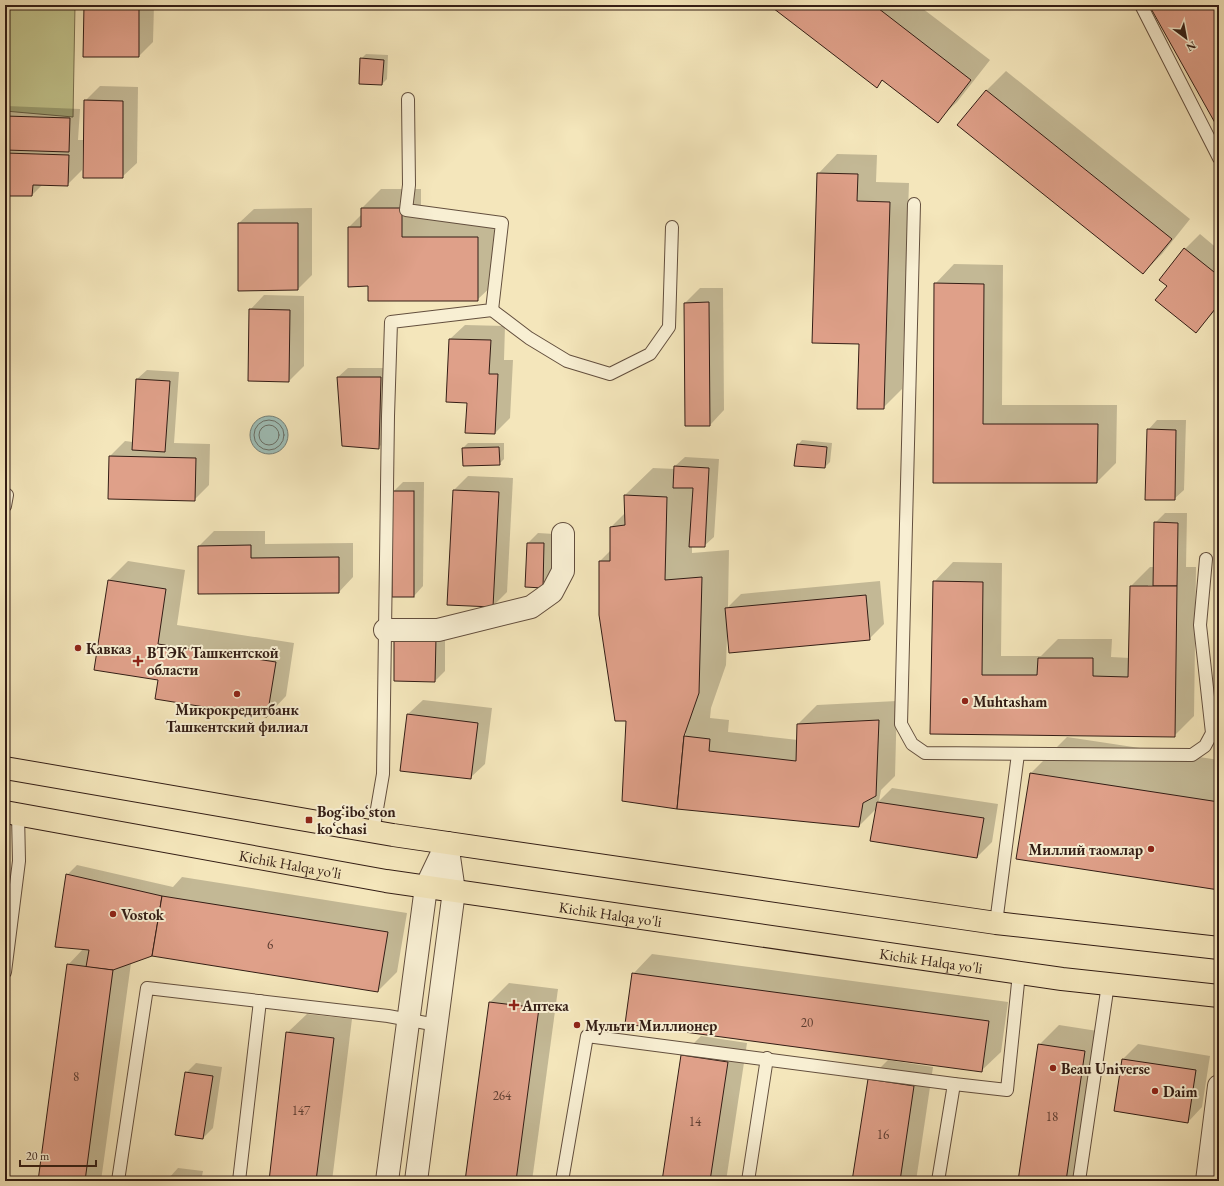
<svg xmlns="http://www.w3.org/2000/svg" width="1224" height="1186" font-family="'EB Garamond',serif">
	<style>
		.green { fill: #c1c38c; stroke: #7a7050 }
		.water { fill: #9ebeb7; stroke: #737e76 }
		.shadow { fill: #0003; fill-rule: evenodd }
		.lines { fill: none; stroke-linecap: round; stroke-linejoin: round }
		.shore { stroke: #686e66; stroke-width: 1 }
		.building { fill: #dfa089; stroke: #331d15 }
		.service-casing { stroke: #634f3e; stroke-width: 14 }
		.minor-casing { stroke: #634f3e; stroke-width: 24 }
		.tertiary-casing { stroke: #634f3e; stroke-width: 24 }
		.trunk-casing { stroke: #331d15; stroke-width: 24 }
		.service { stroke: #f8efd3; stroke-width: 12 }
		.minor { stroke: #f8efd3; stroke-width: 22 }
		.tertiary { stroke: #f8efd3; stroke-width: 22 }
		.trunk { stroke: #f4e6bb; stroke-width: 22 }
		.poi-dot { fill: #8f2418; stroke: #f8efd3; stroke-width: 1.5 }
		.labels { text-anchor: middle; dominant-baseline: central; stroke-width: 4; stroke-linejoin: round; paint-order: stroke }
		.number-label { font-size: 13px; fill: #5e3e32 }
		.poi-label { font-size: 15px; font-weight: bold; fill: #331d15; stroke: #f8efd3; text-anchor: start }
		.street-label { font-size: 15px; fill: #331d15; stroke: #f8efd3 }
	</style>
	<rect width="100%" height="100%" fill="#f4e6bb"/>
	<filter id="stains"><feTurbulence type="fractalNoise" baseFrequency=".005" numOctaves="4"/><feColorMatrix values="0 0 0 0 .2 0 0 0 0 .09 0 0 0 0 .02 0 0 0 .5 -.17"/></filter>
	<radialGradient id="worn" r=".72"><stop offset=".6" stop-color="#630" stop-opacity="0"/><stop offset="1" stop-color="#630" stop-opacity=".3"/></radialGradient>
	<polygon class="green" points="5,5 75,5 73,117 5,111"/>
	<circle class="water" cx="269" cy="435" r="19"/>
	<g class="shadow">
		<polygon points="85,5 154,5 153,42 139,56"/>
		<polygon points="771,5 918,5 990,60 957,102 937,121 883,80 877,86"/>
		<polygon points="366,54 388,55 387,79 382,84 361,59"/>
		<polygon points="1006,71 1190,219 1162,254 1143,273 959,125 987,90"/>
		<polygon points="100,86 138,87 137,163 122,177 85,101"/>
		<polygon points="7,106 80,109 78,140 83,140 82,170 67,185 43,184 32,195 5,185 5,108"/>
		<polygon points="837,154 877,155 876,182 909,183 902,389 883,408 860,343 818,174"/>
		<polygon points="381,189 421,189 421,218 497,218 497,281 477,300 369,285 349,227 362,214 362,208"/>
		<polygon points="312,208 312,275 298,289 239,223 254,209"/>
		<polygon points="1200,234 1219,250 1219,306 1196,332 1168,286 1185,249"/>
		<polygon points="954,264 1003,265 1002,405 1117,405 1116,463 1097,482 934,482 935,284"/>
		<polygon points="700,288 723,288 724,410 710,425 685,303"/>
		<polygon points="264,295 304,296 304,366 289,381 250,310"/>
		<polygon points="465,325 505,326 504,360 513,360 510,418 495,433 468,402 450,339"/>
		<polygon points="348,368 390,368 388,438 378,448 338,377"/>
		<polygon points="147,370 179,372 174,443 210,444 209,485 194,500 110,456 125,441 133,442 137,379"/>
		<polygon points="1157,420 1186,420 1184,490 1174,499 1148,430"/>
		<polygon points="802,440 832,443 830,462 825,467 798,445"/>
		<polygon points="468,443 504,443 504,459 499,464 463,465 463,448"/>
		<path d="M685,457L719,459L714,537L704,546H692V553L729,550L728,607L741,594L880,581L884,624L869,639L730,652L728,636H727L726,665L711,708L710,718L729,720L728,732L798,740V724L817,705L897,701L895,776L881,790L879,801L892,788L998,804L992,842L977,857L872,841L877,808L859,826L677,808L623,800L627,720H616L600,615V561L611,550V527L626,512L625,495L653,468L675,469V466ZM684,731H686L681,778H679Z"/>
		<polygon points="468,476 513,478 507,592 493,606 454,490"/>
		<polygon points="403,482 424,482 423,586 414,596 393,492"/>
		<path d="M1165,513H1187L1186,567H1196L1194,716L1174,736L931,733L934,582L953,562L1002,563L1001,656H1041L1058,639H1112L1111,657L1130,658L1131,586L1150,567H1154L1155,523ZM1148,585H1158L1148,587Z"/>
		<polygon points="214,531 265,531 265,544 353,543 353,577 339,592 199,546"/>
		<polygon points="538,533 554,534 552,577 542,587 528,543"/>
		<polygon points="128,561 185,570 177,625 294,643 286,696 267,716 159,679 109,580"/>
		<polygon points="445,628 445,671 435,681 395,680"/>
		<polygon points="423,700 492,708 485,764 470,778 408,714"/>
		<polygon points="1067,737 1219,760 1219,889 1031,773"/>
		<polygon points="77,865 173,887 182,877 407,913 397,972 378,991 152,955 131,963 101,1181 39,1181 68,965 84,948 67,875"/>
		<polygon points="652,954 1008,1002 1001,1052 981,1071 633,974"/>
		<polygon points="509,983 558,989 532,1181 466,1181 490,1002"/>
		<polygon points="307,1014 352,1019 332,1181 270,1181 287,1033"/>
		<polygon points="1059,1025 1104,1032 1082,1181 1019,1181 1039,1045"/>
		<polygon points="701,1036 747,1043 726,1181 663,1181 682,1055"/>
		<polygon points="1138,1044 1210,1056 1202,1107 1188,1122 1115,1111 1123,1059"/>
		<polygon points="888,1060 933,1067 916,1181 854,1181 868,1080"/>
		<polygon points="196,1063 222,1067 213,1128 203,1138 186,1073"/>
		<polygon points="178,1168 203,1171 201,1181 168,1181 169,1178"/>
	</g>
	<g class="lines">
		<g class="shore">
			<circle cx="269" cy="435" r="15"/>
			<circle cx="269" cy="435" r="10"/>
		</g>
	</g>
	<g class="building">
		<polygon points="84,5 139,5 139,57 83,57"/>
		<polygon points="769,5 874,5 971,80 938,123 882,80 877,88"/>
		<polygon points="1149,5 1219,5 1219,130"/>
		<polygon points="360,58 384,60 382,85 359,84"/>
		<polygon points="986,90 1172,239 1143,274 957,125"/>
		<polygon points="84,100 123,101 123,178 83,178"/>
		<polygon points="5,116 70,118 69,152 5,150"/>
		<polygon points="5,153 69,155 68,186 33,185 32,196 7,196 7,186 5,186"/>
		<polygon points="817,173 858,174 857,201 890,202 884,409 857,409 859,344 812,343"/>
		<polygon points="361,208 402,208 402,237 478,237 478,301 368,301 368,286 348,287 348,227 361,227"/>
		<polygon points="238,223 298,223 298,290 238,291"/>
		<polygon points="1184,248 1219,276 1219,304 1196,333 1155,300 1167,286 1159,280"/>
		<polygon points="934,283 984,284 983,424 1098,424 1097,483 933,483"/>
		<polygon points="709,302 710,426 685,426 684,303"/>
		<polygon points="249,309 290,310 289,382 248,381"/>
		<polygon points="449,339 491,340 489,374 498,374 495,434 465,433 467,403 446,402"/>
		<polygon points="337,377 381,377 379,449 342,446"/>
		<polygon points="136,379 170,381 165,452 132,450"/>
		<polygon points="1147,429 1176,430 1175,500 1145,500"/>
		<polygon points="797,444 827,447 825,468 794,466"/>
		<polygon points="499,447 500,465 463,466 462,448"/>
		<polygon points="109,456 196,458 195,501 108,499"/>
		<polygon points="674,466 709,468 705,547 689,547 693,488 673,488"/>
		<polygon points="453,490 499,492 493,607 447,605"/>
		<rect x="392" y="491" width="22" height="106"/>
		<polygon points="624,495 667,497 665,580 702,577 699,693 684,736 677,809 622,801 626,721 615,721 599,615 599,561 610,561 610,527 625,525"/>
		<polygon points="1154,522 1178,523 1177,586 1153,586"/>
		<polygon points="527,543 544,543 543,588 525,587"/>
		<polygon points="251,545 251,558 339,557 339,593 198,594 198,546"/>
		<polygon points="108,580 166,589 158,644 276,662 267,717 155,699 158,680 94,670"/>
		<polygon points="933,581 983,582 982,675 1037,675 1038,658 1093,658 1093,676 1128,677 1130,586 1177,586 1175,737 930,734"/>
		<polygon points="866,595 870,640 729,653 725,608"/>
		<polygon points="394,638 436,638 435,682 394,681"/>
		<polygon points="407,714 478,723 471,779 400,771"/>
		<polygon points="879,720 876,796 863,803 859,827 677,809 684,736 710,739 709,751 796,761 797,724"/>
		<polygon points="1030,773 1219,802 1219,890 1016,859"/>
		<polygon points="877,802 984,818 977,858 870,841"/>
		<polygon points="66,874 162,896 152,956 113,970 86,967 89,950 55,947"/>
		<polygon points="162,896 388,932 378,992 152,956"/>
		<polygon points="67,964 113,970 85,1181 38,1181"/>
		<polygon points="632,973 989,1021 982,1072 625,1024"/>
		<polygon points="489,1002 539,1008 516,1181 465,1181"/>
		<polygon points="286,1032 334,1038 316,1181 269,1181"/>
		<polygon points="1038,1044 1085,1051 1066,1181 1018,1181"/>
		<polygon points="681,1055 728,1062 710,1181 662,1181"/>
		<polygon points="1122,1059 1196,1070 1188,1123 1114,1111"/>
		<polygon points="185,1072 213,1076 203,1139 175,1135"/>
		<polygon points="868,1079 914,1086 900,1181 852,1181"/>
		<polygon points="168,1177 194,1181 167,1181"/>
	</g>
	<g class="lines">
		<defs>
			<g id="service">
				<polyline points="1141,5 1219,158"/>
				<polyline points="914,204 901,724 912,744 925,753 1192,755 1205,746 1212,733 1200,625 1206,559"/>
				<polyline points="492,310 529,338 567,361 610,374 650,354 669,327 672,227"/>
				<polyline points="5,506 7,495"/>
				<polyline points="373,832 383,774 388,416 391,322 492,310 502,223 406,210 409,185 408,99"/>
				<polyline points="996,923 1018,754"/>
				<polyline points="5,972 19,861 18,814"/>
				<polyline points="954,1084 1007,1090 1019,973"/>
				<polyline points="118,1181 147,988 388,1016 437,1025"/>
				<polyline points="239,1181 260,1001"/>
				<polyline points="562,1181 587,1036 954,1084 938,1181"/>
				<polyline points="748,1181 767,1058"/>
				<polyline points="1079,1181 1108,984"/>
			</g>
			<g id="minor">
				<polyline points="385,630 438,630 531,607 552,592 563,571 563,534"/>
				<polyline points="1207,1181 1219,1086"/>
			</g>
			<g id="tertiary">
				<polyline points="387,1181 426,887 447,843"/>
				<polyline points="416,1181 454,891 447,843"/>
			</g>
			<g id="trunk">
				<polyline points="5,768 393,835 996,923 1219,948"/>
				<path id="s1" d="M5,812L386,881L1062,979L1219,996"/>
			</g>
		</defs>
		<use href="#service" class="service-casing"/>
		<use href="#minor" class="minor-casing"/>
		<use href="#tertiary" class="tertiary-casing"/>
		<use href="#trunk" class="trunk-casing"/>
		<use href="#service" class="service"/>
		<use href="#minor" class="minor"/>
		<use href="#tertiary" class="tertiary"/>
		<use href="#trunk" class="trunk"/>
	</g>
	<g class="poi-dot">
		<circle cx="78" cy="648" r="4"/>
		<path d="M136 655h4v4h4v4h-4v4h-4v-4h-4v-4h4z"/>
		<circle cx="237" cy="694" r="4"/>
		<circle cx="965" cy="701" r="4"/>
		<rect x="305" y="816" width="8" height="8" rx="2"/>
		<circle cx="1151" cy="849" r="4"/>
		<circle cx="113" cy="914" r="4"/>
		<path d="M512 999h4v4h4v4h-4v4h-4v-4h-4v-4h4z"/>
		<circle cx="577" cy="1025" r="4"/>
		<circle cx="1053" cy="1068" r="4"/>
		<circle cx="1155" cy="1091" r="4"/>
	</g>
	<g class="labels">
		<g class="number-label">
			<text x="270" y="944">6</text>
			<text x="807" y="1022">20</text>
			<text x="76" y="1076">8</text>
			<text x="502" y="1095">264</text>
			<text x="301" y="1110">147</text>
			<text x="1052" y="1116">18</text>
			<text x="695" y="1121">14</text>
			<text x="883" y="1134">16</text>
		</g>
		<g class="poi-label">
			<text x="86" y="648">Кавказ</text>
			<text x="147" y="652">ВТЭК Ташкентской<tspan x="147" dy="17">области</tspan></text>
			<text x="973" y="701">Muhtasham</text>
			<text x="237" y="709" text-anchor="middle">Микрокредитбанк<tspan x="237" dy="17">Ташкентский филиал</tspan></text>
			<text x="317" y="811">Bogʻiboʻston<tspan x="317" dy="17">koʻchasi</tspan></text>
			<text x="1143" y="849" text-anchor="end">Миллий таомлар</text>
			<text x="121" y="914">Vostok</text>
			<text x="522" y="1005">Аптека</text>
			<text x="585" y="1025">Мульти Миллионер</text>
			<text x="1061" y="1068">Beau Universe</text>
			<text x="1163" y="1091">Daim</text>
		</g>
		<g class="street-label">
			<text stroke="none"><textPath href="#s1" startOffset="290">Kichik Halqa yo'li</textPath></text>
			<text stroke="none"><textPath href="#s1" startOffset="614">Kichik Halqa yo'li</textPath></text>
			<text stroke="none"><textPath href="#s1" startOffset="938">Kichik Halqa yo'li</textPath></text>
		</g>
	</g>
	<rect width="1224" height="1186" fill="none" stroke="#f4e6bb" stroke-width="20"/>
	<rect x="6" y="6" width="1212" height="1174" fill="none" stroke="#331d15" stroke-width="2"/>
	<rect x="10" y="10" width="1204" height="1166" fill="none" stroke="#331d15"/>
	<g transform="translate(1186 38) rotate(148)" stroke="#f8efd3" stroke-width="3" paint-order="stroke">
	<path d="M0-3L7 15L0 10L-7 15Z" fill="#331d15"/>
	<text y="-6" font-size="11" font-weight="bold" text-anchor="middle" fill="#331d15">N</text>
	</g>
	<path d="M20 1160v6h76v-6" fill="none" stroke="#331d15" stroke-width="2"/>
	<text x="26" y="1160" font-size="12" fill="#331d15" stroke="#f8efd3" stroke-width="3" paint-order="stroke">20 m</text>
	<rect width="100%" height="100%" filter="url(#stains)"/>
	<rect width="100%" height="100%" fill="url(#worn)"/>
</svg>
